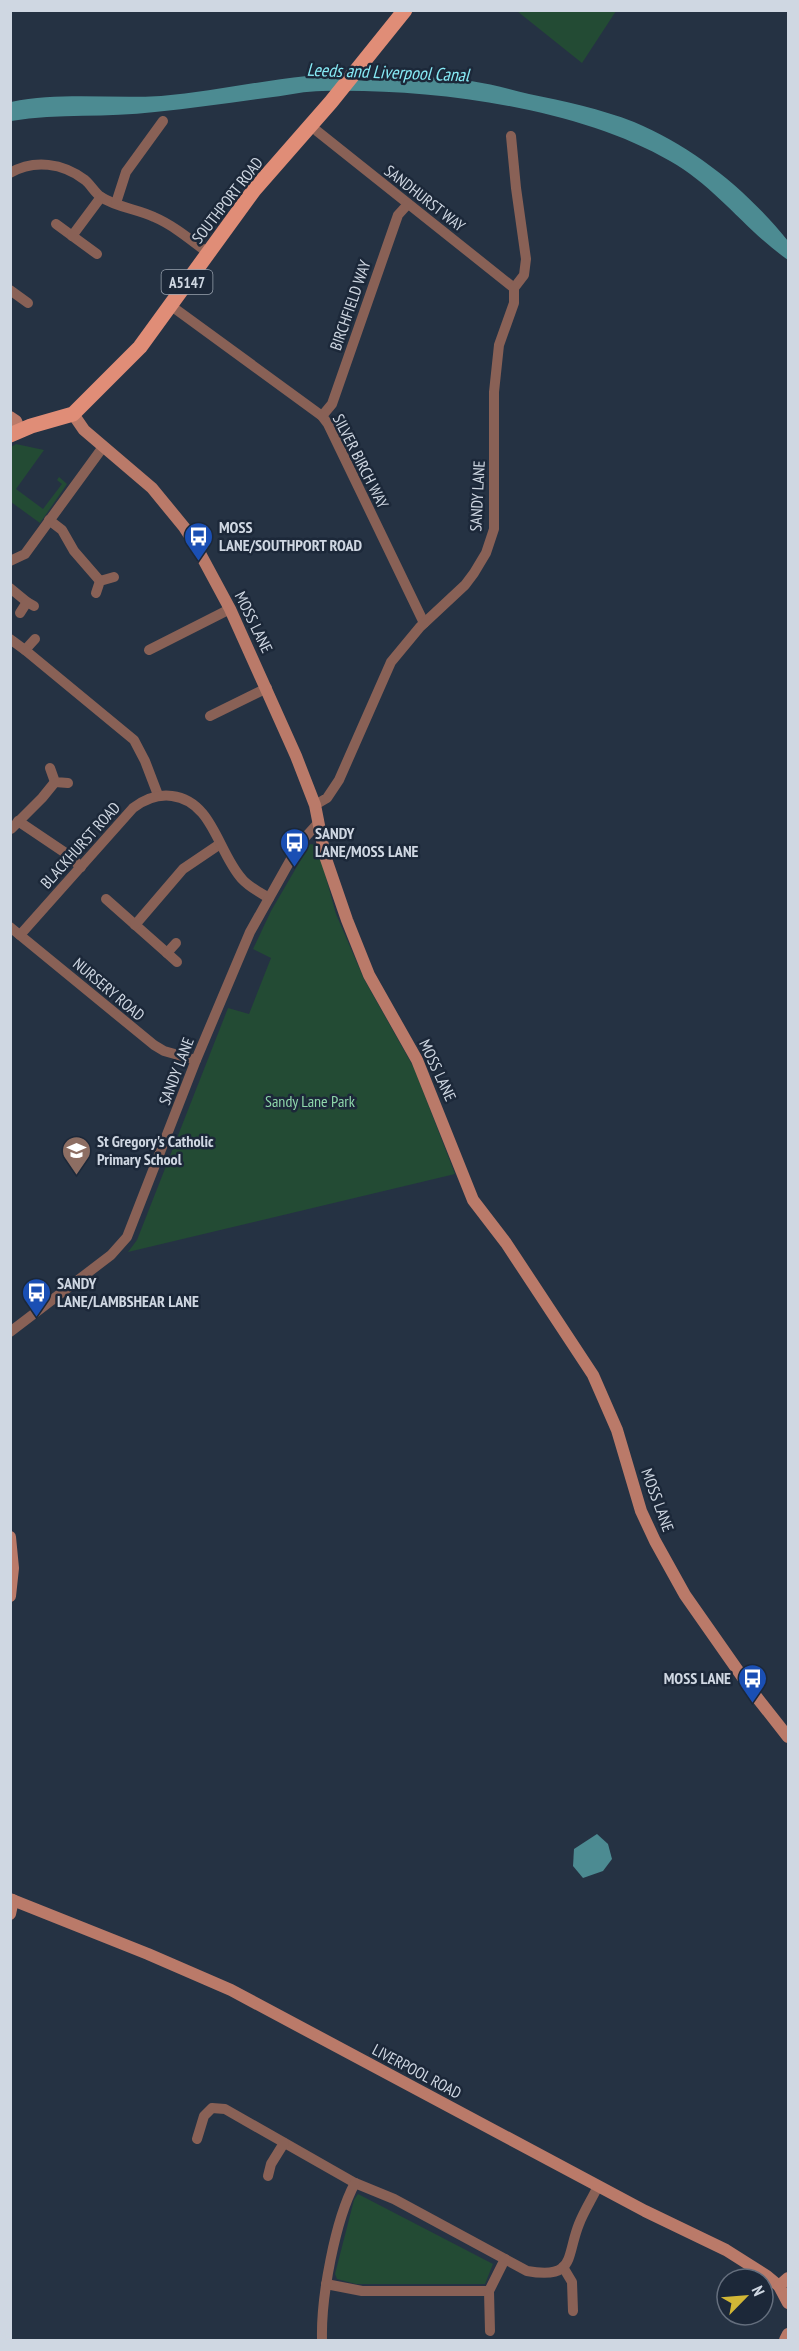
<svg xmlns="http://www.w3.org/2000/svg" width="799" height="2351" font-family="'PT Sans Narrow',sans-serif">
	<style>
		.green { fill: #234b34 }
		.water { fill: #4c8b92 }
		.lines { fill: none; stroke-linecap: round; stroke-linejoin: round }
		.street { stroke: #896156; stroke-width: 10 }
		.secondary { stroke: #ba7a69; stroke-width: 12 }
		.primary { stroke: #e08d77; stroke-width: 15 }
		.labels { text-anchor: middle; dominant-baseline: central; stroke-width: 5; stroke-linejoin: round; paint-order: stroke }
		.shield { fill: #1c2839; stroke: #99a2af; stroke-width: 1.5 }
		.shield-label { font-size: 15px; font-weight: bold; fill: #cfd7e2 }
		.street-label { font-size: 16px; fill: #cfd7e2; stroke: #1c2839 }
		.poi-label { font-size: 16px; font-weight: bold; fill: #cfd7e2; stroke: #1c2839; text-anchor: start }
		.park-label { font-size: 16px; fill: #8ed6aa; stroke: #1c2839 }
		.water-label { font-size: 18px; font-style: italic; fill: #87ebf6; stroke: #1c2839 }
	</style>
	<rect width="100%" height="100%" fill="#253243"/>
	<g class="green">
		<polygon points="517,11 616,11 582,63"/>
		<polygon points="16,444 44,450 16,489 43,509 62,484 57,480 59,477 67,484 40,523 11,502 11,447"/>
		<polygon points="310,844 317,845 336,914 364,979 414,1068 455,1174 128,1252 137,1240 228,1008 249,1014 271,958 253,949 271,911"/>
		<polygon points="358,2194 493,2264 485,2284 356,2284 337,2279 335,2274 354,2200"/>
	</g>
	<g class="water">
		<path d="M307,76L367,81L380,77C410,78 441,76 471,81C490,84 510,89 529,94C564,101 601,109 634,122C694,147 748,191 788,241V260C746,231 716,187 670,161C577,107 430,88 322,91C306,91 289,95 273,97C234,102 195,108 155,112C107,118 59,113 11,121V102C60,92 111,99 161,96C210,92 258,81 307,76Z"/>
		<polygon points="597,1834 608,1844 612,1859 603,1871 583,1878 573,1866 574,1849"/>
	</g>
	<g class="lines">
		<g class="street">
			<polyline points="317,131 514,288"/>
			<path d="M10,173C34,159 63,163 85,180C91,185 95,193 101,197C116,207 137,209 154,217C173,225 191,240 208,253"/>
			<polyline points="116,203 126,172 163,121"/>
			<polyline points="56,224 97,254"/>
			<polyline points="72,236 101,197"/>
			<polyline points="10,290 28,303"/>
			<polyline points="170,305 322,416 328,424 424,623"/>
			<polyline points="322,416 332,404 398,215 408,204"/>
			<polyline points="49,520 62,530 74,551 100,581"/>
			<polyline points="10,561 25,554 103,447"/>
			<polyline points="10,588 27,602"/>
			<polyline points="96,593 100,581 114,577"/>
			<polyline points="20,613 27,602 34,606"/>
			<polyline points="10,639 25,650 35,639"/>
			<polyline points="25,650 134,740 145,761 158,795"/>
			<polyline points="149,650 230,609"/>
			<polyline points="210,716 267,688"/>
			<polyline points="50,768 55,782 68,783"/>
			<polyline points="315,805 327,798 339,780 391,662 420,627 465,585 474,573 486,553 494,529 494,392 499,345 514,303 514,288 524,275 526,259 516,188 511,136"/>
			<polyline points="18,821 67,854 81,867"/>
			<polyline points="11,829 42,798 55,782"/>
			<polyline points="106,899 167,953"/>
			<polyline points="135,925 183,869 220,844"/>
			<polyline points="10,927 154,1045 164,1051 196,1060"/>
			<path d="M20,935L133,808C145,799 157,794 172,796C213,801 218,853 242,879C249,887 259,892 269,898"/>
			<polyline points="176,943 167,953 177,962"/>
			<polyline points="10,1332 111,1255 127,1237 196,1060 250,932 300,843 319,822"/>
			<path d="M197,2139L204,2116L212,2108L225,2109L355,2183L394,2199L527,2271C576,2280 566,2256 579,2224C584,2211 592,2199 598,2186"/>
			<polyline points="268,2176 271,2164 284,2143"/>
			<polyline points="563,2267 572,2282 573,2311"/>
			<polyline points="326,2284 362,2291 489,2291"/>
			<polyline points="490,2331 489,2291 505,2259"/>
			<path d="M322,2339C321,2297 335,2220 355,2183"/>
		</g>
		<g class="secondary">
			<polyline points="73,414 84,430 152,488 184,527 195,544 230,609 296,756 315,805 325,856 347,920 369,975 417,1060 473,1200 506,1243 593,1375 617,1430 641,1511 655,1541 685,1595 755,1695 788,1737"/>
			<polyline points="10,417 16,421 20,431"/>
			<polyline points="10,1537 13,1568 10,1596"/>
			<polyline points="10,1899 148,1954 231,1990 645,2211 726,2250 767,2276 779,2286 788,2303"/>
			<polyline points="10,1914 13,1900"/>
			<polyline points="779,2286 788,2278"/>
			<polyline points="785,2340 788,2334"/>
		</g>
		<polyline class="primary" points="10,435 31,426 73,414 140,347 254,190 331,102 405,10"/>
	</g>
	<defs>
		<symbol id="bus-pin" viewBox="-11 -11 22 30"><path d="M0 17L-7.5 6A9.5 9.5 0 1 1 7.5 6Z" fill="#1a4fb4" stroke="#1c2839"/><path d="M-5-6H5V4H4V6H2V4H-2V6H-4V4H-5ZM-3.5-4V0h7V-4ZM-3.5 1.2v1.5H-2V1.2ZM2 1.2v1.5H3.5V1.2Z" fill="#fff"/></symbol>
		<symbol id="school-pin" viewBox="-11 -11 22 30"><path d="M0 17L-7.5 6A9.5 9.5 0 1 1 7.5 6Z" fill="#8d6e63" stroke="#1c2839"/><path d="M0-5L7-2L0 1L-7-2ZM-4 1L0 2.5L4 1V4Q0 6-4 4Z" fill="#fff"/></symbol>
	</defs>
	<g fill-rule="evenodd">
		<use href="#bus-pin" x="182" y="520" width="33" height="45"/>
		<use href="#bus-pin" x="278" y="826" width="33" height="45"/>
		<use href="#school-pin" x="60" y="1134" width="33" height="45"/>
		<use href="#bus-pin" x="20" y="1276" width="33" height="45"/>
		<use href="#bus-pin" x="736" y="1662" width="33" height="45"/>
	</g>
	<g class="labels">
		<rect class="shield" x="161.5" y="270" width="51" height="24" rx="4.5"/>
		<g class="shield-label">
			<text x="187" y="282">A5147</text>
		</g>
		<g class="street-label">
			<text transform="translate(425 198) rotate(38)">SANDHURST WAY</text>
			<text transform="translate(227 200) rotate(-52)">SOUTHPORT ROAD</text>
			<text transform="translate(350 305) rotate(-71)">BIRCHFIELD WAY</text>
			<text transform="translate(361 461) rotate(63)">SILVER BIRCH WAY</text>
			<text transform="translate(477 496) rotate(-87)">SANDY LANE</text>
			<text transform="translate(254 622) rotate(64)">MOSS LANE</text>
			<text transform="translate(80 845) rotate(-48)">BLACKHURST ROAD</text>
			<text transform="translate(109 989) rotate(40)">NURSERY ROAD</text>
			<text transform="translate(438 1070) rotate(65)">MOSS LANE</text>
			<text transform="translate(176 1071) rotate(-69)">SANDY LANE</text>
			<text transform="translate(658 1500) rotate(70)">MOSS LANE</text>
			<text transform="translate(417 2071) rotate(28)">LIVERPOOL ROAD</text>
		</g>
		<g class="poi-label">
			<text x="219" y="527">MOSS<tspan x="219" dy="18">LANE/SOUTHPORT ROAD</tspan></text>
			<text x="315" y="833">SANDY<tspan x="315" dy="18">LANE/MOSS LANE</tspan></text>
			<text x="97" y="1141">St Gregory's Catholic<tspan x="97" dy="18">Primary School</tspan></text>
			<text x="57" y="1283">SANDY<tspan x="57" dy="18">LANE/LAMBSHEAR LANE</tspan></text>
			<text x="731" y="1678" text-anchor="end">MOSS LANE</text>
		</g>
		<g class="park-label">
			<text x="310" y="1101">Sandy Lane Park</text>
		</g>
		<g class="water-label">
			<text transform="translate(388 72) rotate(2)">Leeds and Liverpool Canal</text>
		</g>
	</g>
	<rect width="799" height="2351" fill="none" stroke="#cfd7e2" stroke-width="24"/>
	<g transform="translate(745 2297) rotate(65)"><circle r="28" fill="#1c2839" stroke="#646e7d" stroke-width="1.5"/>
	<path d="M0-4.5L10 22L0 15L-10 22Z" fill="#d2b736"/>
	<text y="-9" font-size="16" font-weight="bold" text-anchor="middle" fill="#cfd7e2">N</text>
	</g>
</svg>
